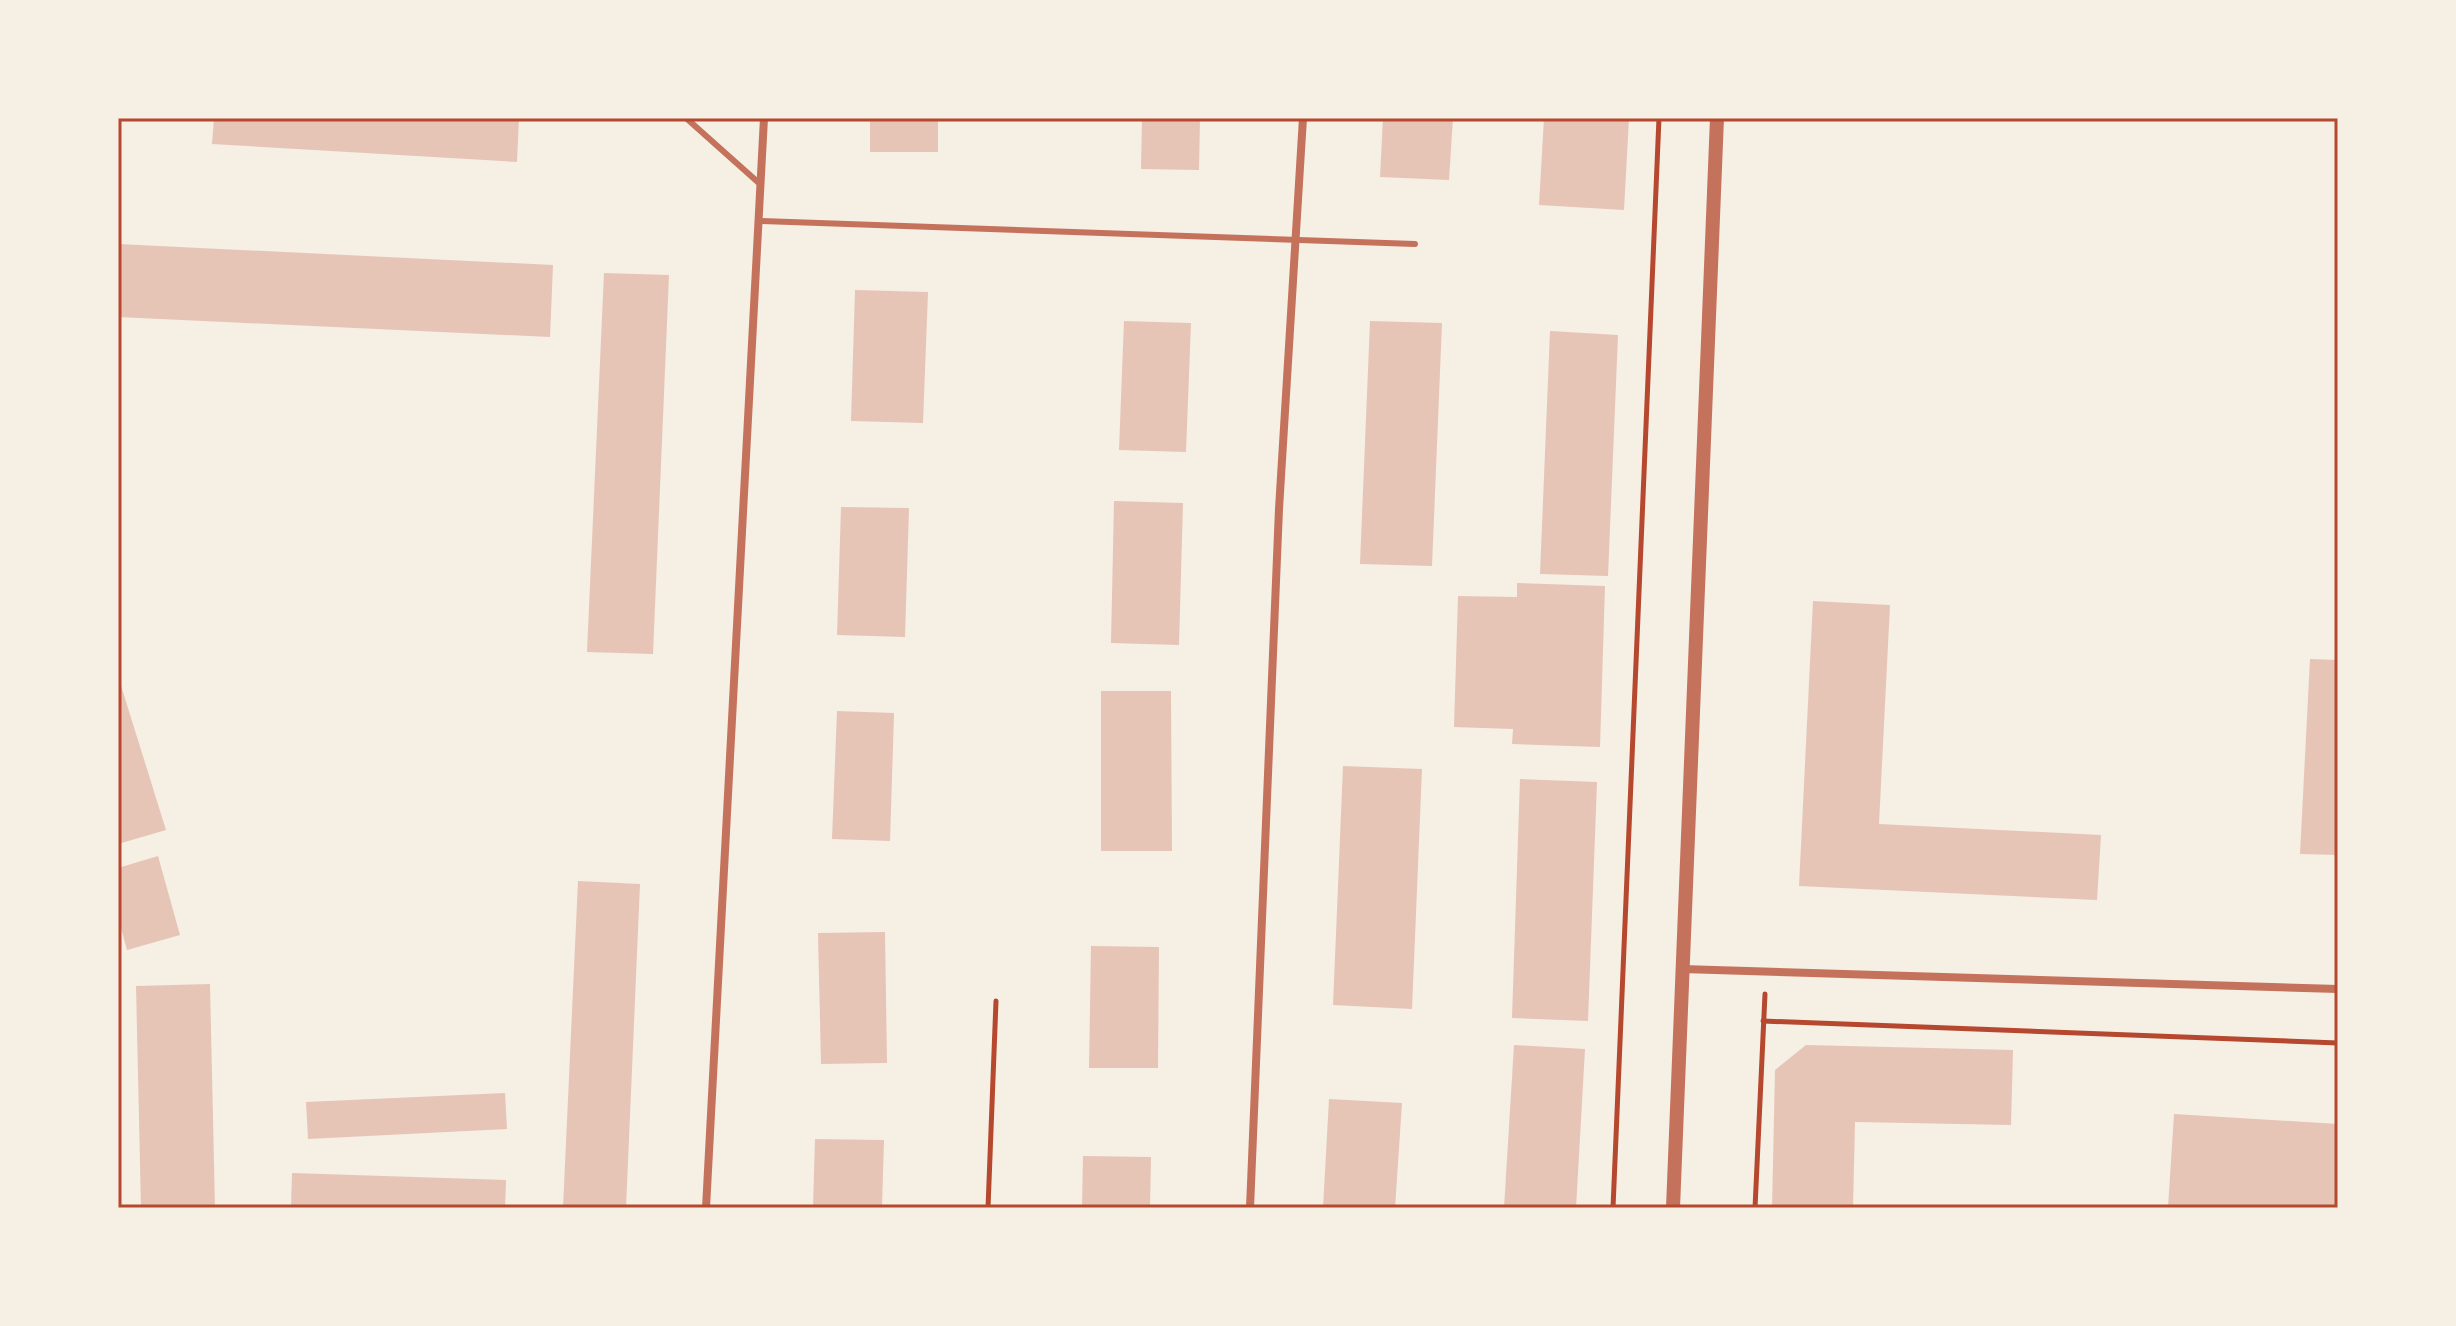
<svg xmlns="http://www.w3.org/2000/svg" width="2456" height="1326" font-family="Helvetica,sans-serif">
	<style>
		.building { fill: #e6c5b7 }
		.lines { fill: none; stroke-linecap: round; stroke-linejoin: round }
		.path { stroke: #b5482f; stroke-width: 5 }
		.service { stroke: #c5725c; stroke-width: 6 }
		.minor { stroke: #c5725c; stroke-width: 8 }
		.tertiary { stroke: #c5725c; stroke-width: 14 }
		.neatline { fill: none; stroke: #b5482f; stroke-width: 3 }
	</style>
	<rect width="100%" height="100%" fill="#f6efe4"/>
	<g class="building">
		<polygon points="214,118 519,118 517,162 212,144"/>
		<rect x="870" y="118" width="68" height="34"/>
		<polygon points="1142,118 1200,118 1199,170 1141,169"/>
		<polygon points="1383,118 1453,118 1449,180 1380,177"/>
		<polygon points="1544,118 1629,118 1624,210 1539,205"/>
		<polygon points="118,244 553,265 550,337 118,317"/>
		<polygon points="604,273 669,275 653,654 587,652"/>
		<polygon points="855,290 928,292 923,423 851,421"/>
		<polygon points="1124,321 1191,323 1186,452 1119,450"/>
		<polygon points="1370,321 1442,323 1432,566 1360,564"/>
		<polygon points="1550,331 1618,335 1608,576 1540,574"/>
		<polygon points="1114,501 1183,503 1179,645 1111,643"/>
		<polygon points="841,507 909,508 905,637 837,635"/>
		<polygon points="1517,583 1605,586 1600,747 1512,744 1513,729 1454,727 1458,596 1517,597"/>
		<polygon points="1813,601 1890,605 1879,824 2101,835 2097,900 1799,886"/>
		<polygon points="2310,659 2338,660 2338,855 2300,854"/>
		<polygon points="118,676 166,830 118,844"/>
		<polygon points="1101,691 1171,691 1172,851 1101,851"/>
		<polygon points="837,711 894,713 890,841 832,839"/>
		<polygon points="1343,766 1422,769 1412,1009 1333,1005"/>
		<polygon points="1520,779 1597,782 1588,1021 1512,1018"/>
		<polygon points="158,856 180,935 127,950 118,917 118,868"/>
		<polygon points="578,881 640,884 626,1208 563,1208"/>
		<polygon points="885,932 887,1063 821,1064 818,933"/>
		<polygon points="1091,946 1159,947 1158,1068 1089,1068"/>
		<polygon points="210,984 215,1208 141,1208 136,986"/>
		<polygon points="1514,1045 1585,1049 1576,1208 1504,1208"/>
		<polygon points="1806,1045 2013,1050 2011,1125 1855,1122 1853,1208 1772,1208 1775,1070"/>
		<polygon points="505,1093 507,1129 308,1139 306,1102"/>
		<polygon points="1329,1099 1402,1103 1395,1208 1323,1208"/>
		<polygon points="2174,1114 2338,1124 2338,1208 2168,1208"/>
		<polygon points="815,1139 884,1140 882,1208 813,1208"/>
		<polygon points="1083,1156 1151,1157 1150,1208 1082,1208"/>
		<polygon points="292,1173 506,1180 505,1208 291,1208"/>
	</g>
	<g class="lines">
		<g class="path">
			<polyline points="1763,1021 2338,1043"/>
			<polyline points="988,1208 996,1001"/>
			<polyline points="1613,1208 1659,118"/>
			<polyline points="1755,1208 1765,994"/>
		</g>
		<g class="service">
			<polyline points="686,118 760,184"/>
			<polyline points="759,221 1415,244"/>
		</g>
		<g class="minor">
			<polyline points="1682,969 2338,989"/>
			<polyline points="706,1208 764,118"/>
			<polyline points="1250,1208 1279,509 1303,118"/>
		</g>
		<polyline class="tertiary" points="1673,1208 1717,118"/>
	</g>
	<rect width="2456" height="1326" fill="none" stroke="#f6efe4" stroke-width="240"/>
	<rect x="120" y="120" width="2216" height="1086" class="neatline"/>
</svg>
